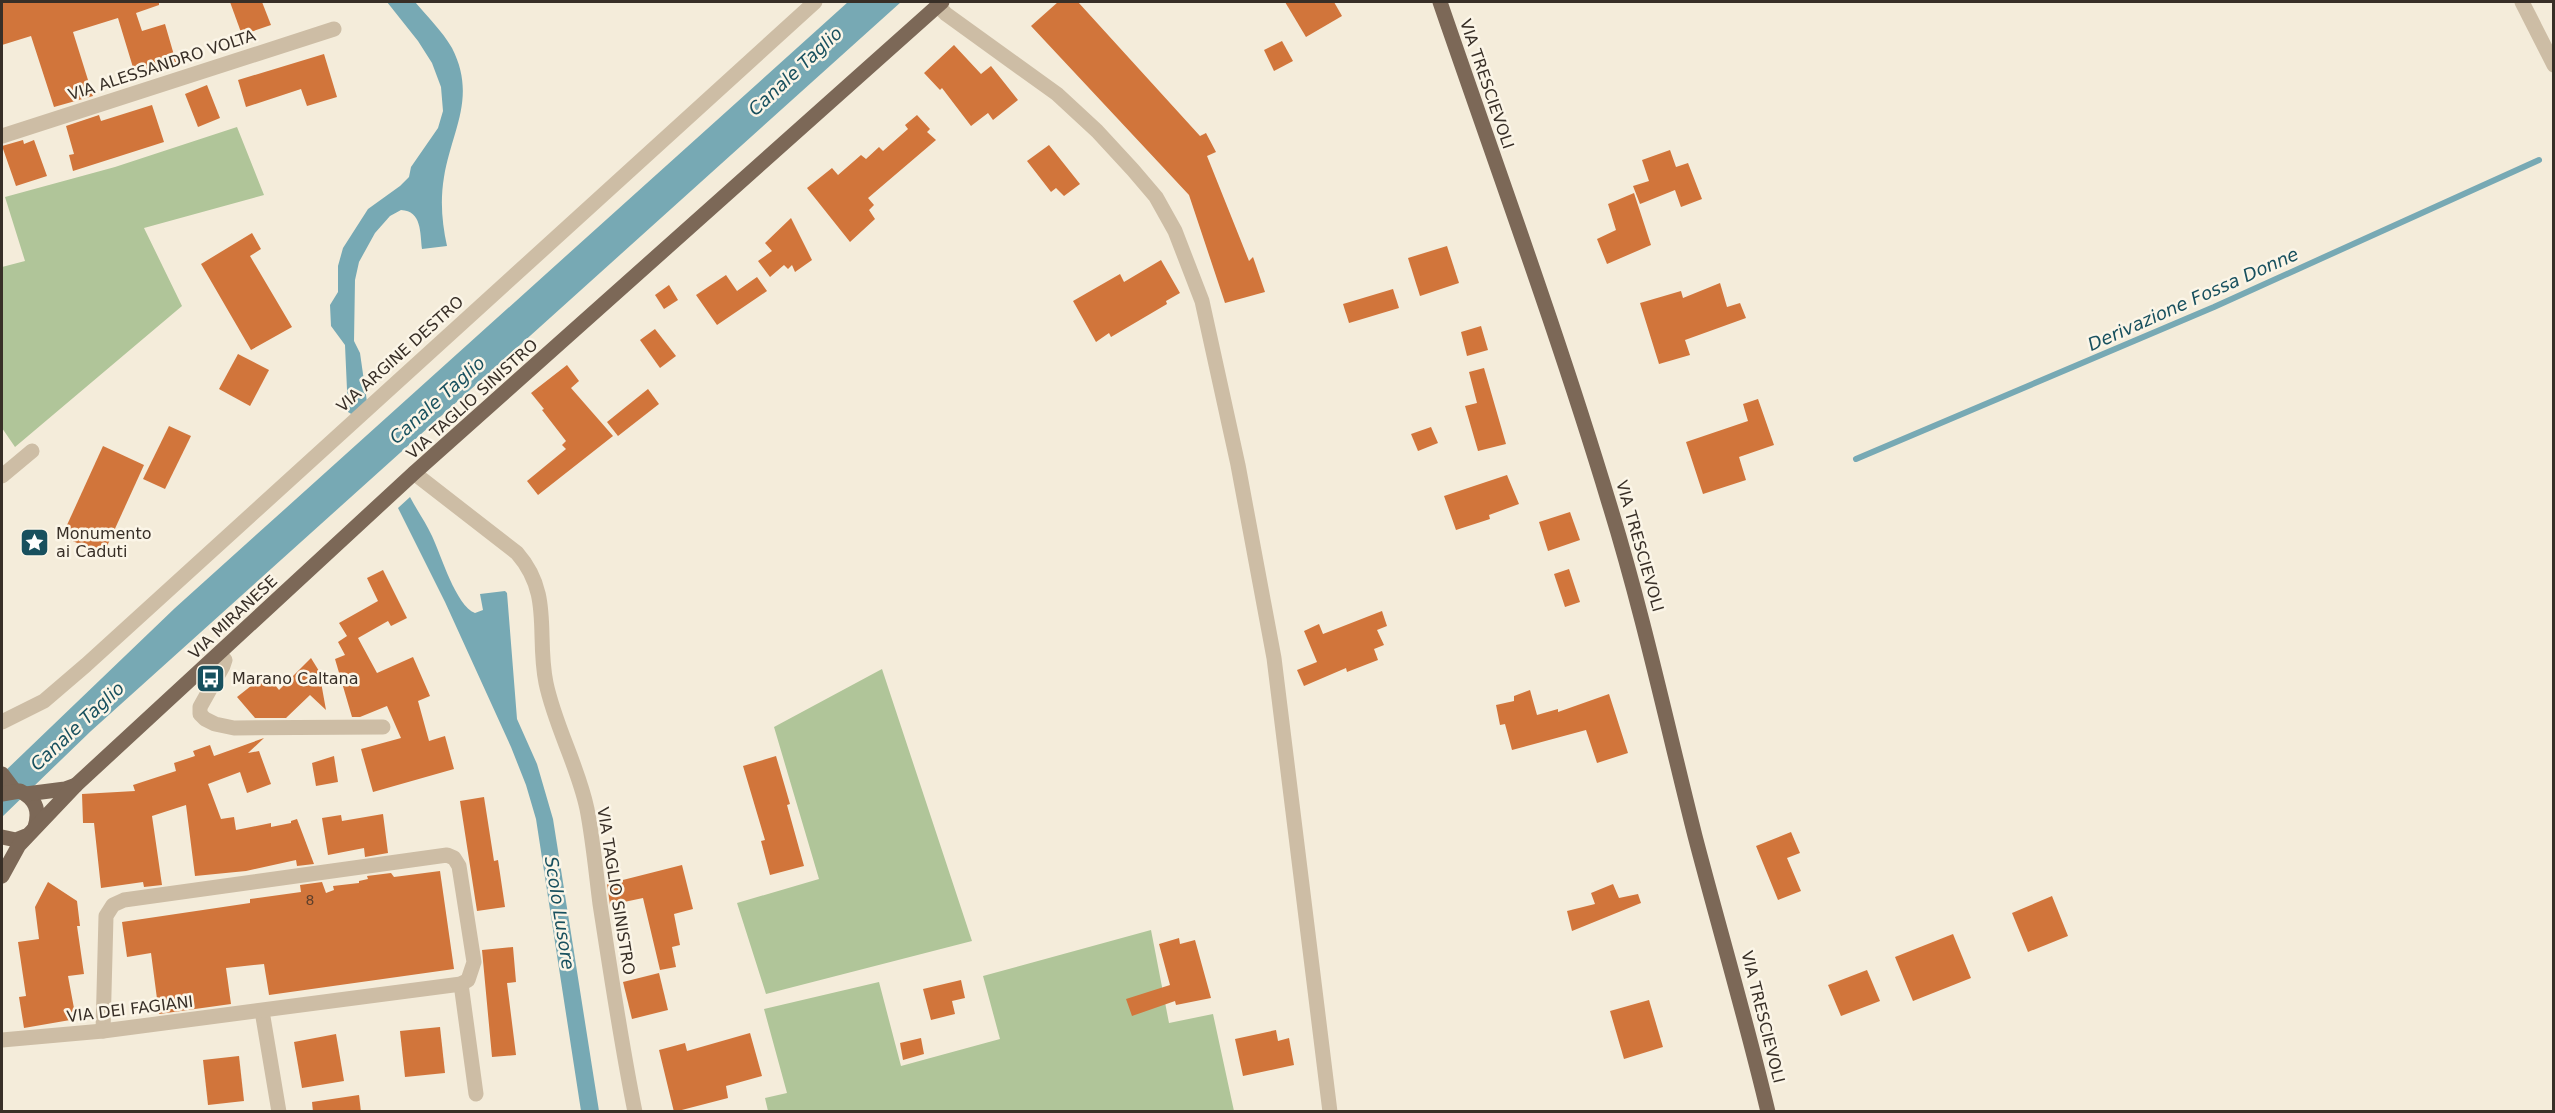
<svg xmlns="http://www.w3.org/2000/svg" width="2555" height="1113" font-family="'DejaVu Sans',sans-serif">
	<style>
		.green { fill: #b0c599 }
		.water { fill: #77a9b4 }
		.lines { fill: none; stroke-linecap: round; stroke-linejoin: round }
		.stream { stroke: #77a9b4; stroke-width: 6 }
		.building { fill: #d1753b }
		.minor { stroke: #cdbda5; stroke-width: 15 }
		.major { stroke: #7c6857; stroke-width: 15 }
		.labels { text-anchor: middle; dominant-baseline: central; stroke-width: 5; stroke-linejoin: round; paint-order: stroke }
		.number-label { font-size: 14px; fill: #5e402c }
		.street-label { font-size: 16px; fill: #382f27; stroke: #fbf5e7 }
		.poi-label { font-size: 16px; fill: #382f27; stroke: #fbf5e7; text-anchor: start }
		.water-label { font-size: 18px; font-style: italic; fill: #18505e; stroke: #fbf5e7 }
	</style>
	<rect width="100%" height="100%" fill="#f4ecda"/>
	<g class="green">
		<polygon points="237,127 264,195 144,228 182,306 15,447 2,428 2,267 25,261 5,197 115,167"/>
		<polygon points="882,669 972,941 766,994 737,903 819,879 774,727"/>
		<polygon points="1151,930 1169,1023 1213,1014 1234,1111 768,1111 765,1098 787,1093 764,1009 879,982 901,1066 1000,1039 983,976"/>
	</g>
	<g class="water">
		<path d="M387,2H415C427,16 442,31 452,48C477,97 452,130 444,177C440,201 442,223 447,246L422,249C420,233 422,211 401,210L390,216L375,233L359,262L355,280L354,341L360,353L367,402L353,415L348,412L345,345L331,326L330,305L338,292V266L343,248L368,209L400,186L409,177L411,167L438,128L443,111L441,87L432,63L418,41Z"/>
		<polygon points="848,2 901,2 91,731 2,817 2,774 175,608"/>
		<path d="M410,497C418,512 426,523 432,536C441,555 456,606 475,613L483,610L480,594L505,591L507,593L517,719L537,764L553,819L599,1111H581L536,819L526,785L511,747L445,602L398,508Z"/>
	</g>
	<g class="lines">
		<polyline class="stream" points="1856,459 2214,307 2539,160"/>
	</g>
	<g class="building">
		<polygon points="2,2 159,2 159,5 136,13 142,31 165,24 176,62 135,74 118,18 73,32 93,96 54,107 31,36 2,45"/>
		<polygon points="230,2 262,2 271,25 242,35"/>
		<polygon points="1058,2 1078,2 1200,136 1206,133 1216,152 1207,156 1249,261 1253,257 1265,292 1225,303 1189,195 1031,26"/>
		<polygon points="1285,2 1334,2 1342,16 1306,37"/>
		<polygon points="1282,41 1293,61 1274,71 1264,50"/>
		<polygon points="954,45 981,74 991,66 1018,100 993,120 988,113 971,126 942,88 940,90 924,73"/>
		<polygon points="324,54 337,97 307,106 301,89 246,107 238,80"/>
		<polygon points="207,85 220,118 198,127 185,94"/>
		<polygon points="152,105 164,142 73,171 69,155 74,154 66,126 99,115 101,121"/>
		<polygon points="917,115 930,129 927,132 936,140 868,198 874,205 869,210 875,219 850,242 807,188 832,168 838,175 861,155 866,159 879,147 883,151 908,129 905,125"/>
		<polygon points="23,140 24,144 34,140 47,176 16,186 2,146"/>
		<polygon points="1049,145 1080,184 1064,196 1056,188 1051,192 1027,161"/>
		<polygon points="1670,150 1676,167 1688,163 1702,199 1681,207 1675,190 1640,204 1633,186 1649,181 1642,160"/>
		<polygon points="1634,193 1651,245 1607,264 1597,239 1616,230 1608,204"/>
		<polygon points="791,218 812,260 795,272 792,265 788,269 784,265 770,277 758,261 772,251 765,243"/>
		<polygon points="252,233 261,249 250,256 292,327 251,350 201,264"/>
		<polygon points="1447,246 1459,283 1420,296 1408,258"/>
		<polygon points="1161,260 1180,293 1166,301 1167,304 1111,337 1109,333 1096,342 1073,301 1120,274 1124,282"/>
		<polygon points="726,275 737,291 757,277 767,291 717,325 696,295"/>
		<polygon points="1720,283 1727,307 1740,303 1746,318 1685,340 1690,355 1659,364 1640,303 1681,291 1683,298"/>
		<polygon points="669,285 678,300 664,309 655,295"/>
		<polygon points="1393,289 1399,308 1349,323 1343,304"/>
		<polygon points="1481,326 1488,350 1467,356 1461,332"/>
		<polygon points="655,329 676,356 660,368 640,340"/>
		<polygon points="238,354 269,370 250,406 219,389"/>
		<polygon points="567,365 579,381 571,388 613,436 538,495 527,481 566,449 562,445 566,441 542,410 544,409 531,393"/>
		<polygon points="1484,368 1506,444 1478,451 1465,406 1477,403 1469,372"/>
		<polygon points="648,389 659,404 618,436 607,422"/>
		<polygon points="1758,399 1774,445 1739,457 1746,480 1703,494 1686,442 1748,421 1743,404"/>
		<polygon points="169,426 191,436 165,489 143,479"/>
		<polygon points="1431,427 1438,443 1418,451 1411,434"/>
		<polygon points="103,446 144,465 103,555 62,536"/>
		<polygon points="1507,475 1519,504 1489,515 1490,519 1456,530 1444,496"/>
		<polygon points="1570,512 1580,540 1548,551 1539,522"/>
		<polygon points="1569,569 1580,602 1565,607 1554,574"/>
		<polygon points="383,570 407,618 391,626 388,621 358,638 377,673 413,657 430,696 418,701 429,741 445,736 454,769 373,792 361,749 401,738 387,706 360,717 352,717 335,659 345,655 338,642 347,636 339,623 378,601 367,578"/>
		<polygon points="1382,611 1387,626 1377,630 1384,645 1374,649 1378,660 1347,672 1346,668 1304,686 1297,670 1317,662 1304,631 1319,624 1323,634"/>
		<polygon points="311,658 319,671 326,710 310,695 286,718 255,718 237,697 266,674 279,690"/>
		<polygon points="1530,690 1537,715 1558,709 1558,712 1609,694 1628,753 1597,763 1586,730 1512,750 1505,724 1500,725 1496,705 1514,701 1514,696"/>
		<polygon points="264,738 248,753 259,751 271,784 247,793 240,772 208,784 221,819 234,817 236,830 271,823 271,827 291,823 291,821 297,819 314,864 297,866 296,860 246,871 195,876 186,805 152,816 162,885 144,887 143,882 101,888 94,823 83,823 82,794 135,791 133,785 176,771 174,763 195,756 193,751 210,745 214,756"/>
		<polygon points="334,756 338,782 316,786 312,763"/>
		<polygon points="776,756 790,804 787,805 804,866 770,875 761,841 765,840 743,766"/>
		<polygon points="484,797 494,861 498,860 505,907 477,911 460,801"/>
		<polygon points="383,814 388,853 365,857 364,848 328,855 322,818 341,815 342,821"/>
		<polygon points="1791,832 1800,853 1787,858 1801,891 1778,900 1756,846"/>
		<polygon points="682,865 693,909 674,914 680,945 672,947 676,967 660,970 643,898 610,905 607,884"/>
		<polygon points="440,871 454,969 269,995 264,964 226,968 231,1004 159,1014 151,953 127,957 122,922 250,903 250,899 301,892 300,885 322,882 326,893 334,890 333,886 359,883 359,881 368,879 367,876 391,873 394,877"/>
		<polygon points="48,882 77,901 80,926 77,926 84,974 68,976 76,1019 24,1028 19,997 26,996 18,942 39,939 35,907"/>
		<polygon points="1613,884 1619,898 1638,894 1641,903 1572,931 1567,911 1595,904 1591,893"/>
		<polygon points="2052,896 2068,936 2028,952 2012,913"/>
		<polygon points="1953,934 1971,978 1913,1001 1895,957"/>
		<polygon points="1179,938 1180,944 1195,940 1211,998 1176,1005 1175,1001 1132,1016 1126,999 1170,985 1159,944"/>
		<polygon points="513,947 516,982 507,983 516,1055 492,1057 482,950"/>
		<polygon points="1867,970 1880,1001 1841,1016 1828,985"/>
		<polygon points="659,973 668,1010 632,1019 623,982"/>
		<polygon points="961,980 965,998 952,1001 955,1014 931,1020 923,989"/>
		<polygon points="1649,1000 1663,1047 1624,1059 1610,1011"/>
		<polygon points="440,1027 445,1073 405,1077 400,1031"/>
		<polygon points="1276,1030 1278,1041 1289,1038 1294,1065 1243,1076 1235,1039"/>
		<polygon points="750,1033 762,1076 726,1086 728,1098 674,1112 659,1050 685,1043 687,1051"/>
		<polygon points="336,1034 344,1081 302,1088 294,1042"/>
		<polygon points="921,1038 924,1054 903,1060 900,1043"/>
		<polygon points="239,1056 244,1101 208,1105 203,1060"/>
		<polygon points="359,1095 361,1112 313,1112 312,1102"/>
	</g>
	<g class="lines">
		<g class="minor">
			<polyline points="2522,2 2554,65"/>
			<polyline points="938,6 946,14 1057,94 1097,131 1133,170 1156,197 1175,231 1202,301 1238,465 1274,658 1330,1112"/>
			<polyline points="2,136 334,29"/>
			<path d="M414,473L517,553C553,594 536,635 546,683C555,726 578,766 587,809C593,840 596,873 600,904C611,974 621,1043 635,1112"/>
			<polyline points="2,476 32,451"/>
			<polyline points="220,654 225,660 223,666 200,707 200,714 205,719 215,724 234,728 383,727"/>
			<polyline points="2,722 44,701 86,665 815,2"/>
			<polyline points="262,1011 279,1112"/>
			<polyline points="103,1031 106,916 113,905 124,900 447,855 454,858 459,866 474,962 468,980 461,984 476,1094"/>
			<polyline points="2,1040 103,1031 461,984"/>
		</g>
		<g class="major">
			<path d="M1440,2C1497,168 1558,334 1609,503C1643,613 1667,725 1695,836C1719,928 1746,1019 1768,1112"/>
			<polyline points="2,774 14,790"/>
			<path d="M2,794L20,791C36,799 40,811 35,827"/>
			<polyline points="26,794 65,789 76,785"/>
			<polyline points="2,837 16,840 26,836"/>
			<polyline points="2,876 19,845 76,785 414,473 942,2"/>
		</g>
	</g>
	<defs>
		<symbol id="sight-square" viewBox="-11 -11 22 22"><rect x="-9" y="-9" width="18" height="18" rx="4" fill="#18505e" stroke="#fbf5e7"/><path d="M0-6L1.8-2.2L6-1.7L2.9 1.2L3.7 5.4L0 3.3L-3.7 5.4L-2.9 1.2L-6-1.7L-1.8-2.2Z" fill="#fff"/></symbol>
		<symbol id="bus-square" viewBox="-11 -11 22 22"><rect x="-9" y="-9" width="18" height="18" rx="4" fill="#18505e" stroke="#fbf5e7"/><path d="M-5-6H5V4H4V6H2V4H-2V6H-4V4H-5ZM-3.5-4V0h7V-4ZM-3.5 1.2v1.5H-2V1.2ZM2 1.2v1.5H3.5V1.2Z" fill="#fff"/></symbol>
	</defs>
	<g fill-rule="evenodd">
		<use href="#sight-square" x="18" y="526" width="33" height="33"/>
		<use href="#bus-square" x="194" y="662" width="33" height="33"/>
	</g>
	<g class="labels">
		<g class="number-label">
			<text x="310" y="900">8</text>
		</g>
		<g class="street-label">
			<text transform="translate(162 65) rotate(-18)">VIA ALESSANDRO VOLTA</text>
			<text transform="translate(1487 84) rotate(71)">VIA TRESCIEVOLI</text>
			<text transform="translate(400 354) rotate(-42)">VIA ARGINE DESTRO</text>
			<text transform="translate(472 399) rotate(-42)">VIA TAGLIO SINISTRO</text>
			<text transform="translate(1640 546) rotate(74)">VIA TRESCIEVOLI</text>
			<text transform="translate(233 617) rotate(-43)">VIA MIRANESE</text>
			<text transform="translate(616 891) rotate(81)">VIA TAGLIO SINISTRO</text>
			<text transform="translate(130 1009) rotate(-7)">VIA DEI FAGIANI</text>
			<text transform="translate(1763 1017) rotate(76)">VIA TRESCIEVOLI</text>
		</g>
		<g class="poi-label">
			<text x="56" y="533">Monumento<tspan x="56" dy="18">ai Caduti</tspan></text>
			<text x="232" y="678">Marano Caltana</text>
		</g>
		<g class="water-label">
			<text transform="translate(795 71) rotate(-43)">Canale Taglio</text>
			<text transform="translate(2193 299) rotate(-24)">Derivazione Fossa Donne</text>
			<text transform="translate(437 400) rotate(-42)">Canale Taglio</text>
			<text transform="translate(77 726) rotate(-43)">Canale Taglio</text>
			<text transform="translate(560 913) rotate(81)">Scolo Lusore</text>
		</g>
	</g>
	<rect width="2555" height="1113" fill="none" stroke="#382f27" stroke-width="6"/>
</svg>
